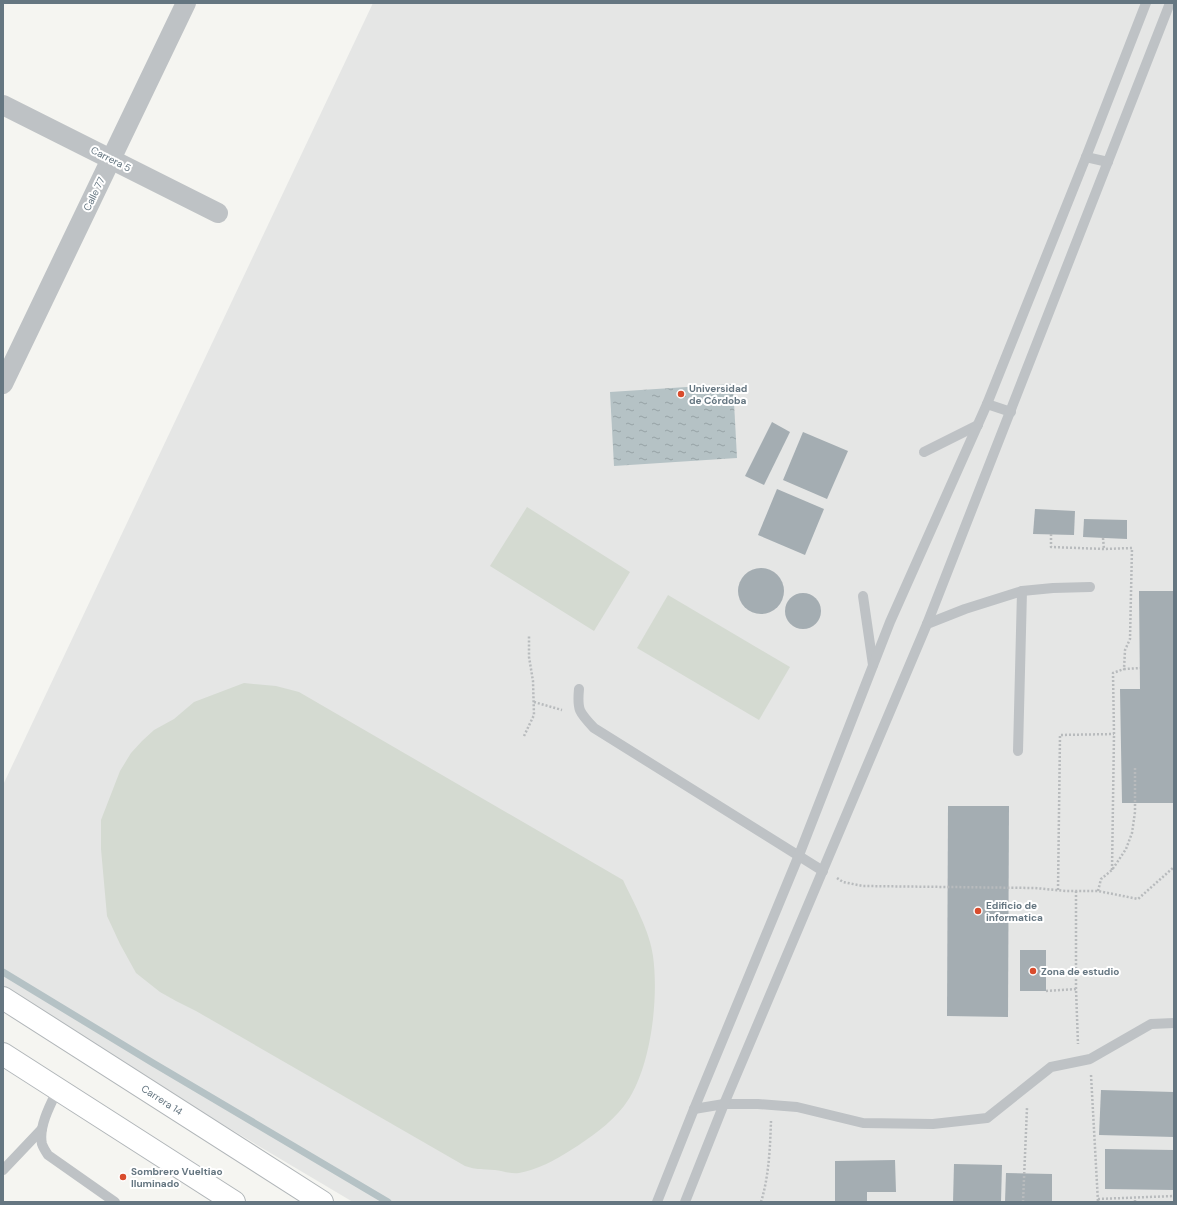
<svg xmlns="http://www.w3.org/2000/svg" width="1177" height="1205" font-family="'DM Sans',sans-serif">
	<style>
		.built { fill: #e5e6e5 }
		.pitch { fill: #d4dad1 }
		.water { fill: url(#water-ripples) }
		.lines { fill: none; stroke-linecap: round; stroke-linejoin: round }
		.stream { stroke: #b5c2c5; stroke-width: 7 }
		.building { fill: #a4adb2 }
		.primary-casing { stroke: #b1b6b9; stroke-width: 24 }
		.path { stroke: #b8bbbd; stroke-width: 2.5; stroke-dasharray: 2 2; stroke-linecap: butt }
		.service { stroke: #bec2c5; stroke-width: 10 }
		.minor { stroke: #bec2c5; stroke-width: 20 }
		.primary { stroke: #fff; stroke-width: 22 }
		.poi-dot { fill: #d94c2d; stroke: #fff; stroke-width: 1.5 }
		.labels { text-anchor: middle; dominant-baseline: central; stroke-width: 4; stroke-linejoin: round; paint-order: stroke }
		.street-label { font-size: 10px; fill: #657681; stroke: #fff }
		.poi-label { font-size: 10px; font-weight: bold; fill: #657681; stroke: #fff; text-anchor: start }
	</style>
	<defs>
		<pattern id="water-ripples" width="26" height="14" patternUnits="userSpaceOnUse"><rect width="26" height="14" fill="#b5c2c5"/><path d="M2 4q2-2 4 0t4 0M15 11q2-2 4 0t4 0" fill="none" stroke="#97a2a5"/></pattern>
	</defs>
	<rect width="100%" height="100%" fill="#f5f5f1"/>
	<polygon class="built" points="373,3 1174,3 1174,1202 353,1202 3,994 3,785"/>
	<g class="pitch">
		<polygon points="527,507 630,572 594,631 490,566"/>
		<polygon points="668,595 790,667 759,720 637,648"/>
		<path d="M244,683L276,686L299,692L623,880C634,903 650,932 653,956C659,999 651,1071 624,1106C610,1124 590,1138 571,1150C555,1160 537,1170 519,1173C511,1174 502,1171 495,1170C482,1169 477,1170 465,1166L196,1011L176,1001L160,992L136,973L120,944L107,916L101,849V820L120,771L131,753L142,741L154,730L174,719L194,702Z"/>
	</g>
	<polygon class="water" points="733,384 737,458 614,466 610,392"/>
	<g class="lines">
		<polyline class="stream" points="3,972 153,1063 388,1202"/>
	</g>
	<g class="building">
		<polygon points="772,422 790,432 764,485 745,476"/>
		<polygon points="803,432 848,451 827,499 783,480"/>
		<polygon points="777,489 824,509 805,555 758,535"/>
		<polygon points="1035,509 1075,511 1074,535 1033,534"/>
		<polygon points="1084,519 1127,520 1127,539 1083,537"/>
		<circle cx="761" cy="591" r="23"/>
		<polygon points="1139,591 1174,591 1174,803 1122,803 1120,689 1140,689"/>
		<circle cx="803" cy="611" r="18"/>
		<polygon points="948,806 1009,806 1008,1017 947,1016"/>
		<rect x="1020" y="950" width="26" height="41"/>
		<polygon points="1101,1090 1174,1092 1174,1137 1099,1135"/>
		<polygon points="1105,1149 1174,1150 1174,1190 1105,1189"/>
		<polygon points="895,1160 896,1192 867,1192 867,1202 835,1202 835,1161"/>
		<polygon points="954,1164 1002,1165 1001,1202 953,1202"/>
		<polygon points="1006,1173 1052,1174 1052,1202 1005,1202"/>
	</g>
	<g class="lines">
		<defs>
			<g id="primary">
				<polyline points="3,998 322,1202"/>
				<polyline points="3,1054 234,1202"/>
			</g>
		</defs>
		<use href="#primary" class="primary-casing"/>
		<g class="path">
			<polyline points="1051,534 1051,547 1104,549 1132,548 1130,639 1125,650 1124,669 1140,668"/>
			<polyline points="1103,538 1104,549"/>
			<polyline points="534,702 562,710"/>
			<polyline points="524,736 534,715 533,681 529,657 529,636"/>
			<polyline points="1112,870 1114,734 1113,673 1124,669"/>
			<polyline points="837,878 843,882 863,886 1035,888 1066,891 1098,891 1138,899 1174,867"/>
			<polyline points="1058,890 1060,735 1114,734"/>
			<polyline points="1076,891 1076,989 1078,1044"/>
			<polyline points="1098,891 1101,879 1112,870 1126,849 1132,833 1135,812 1135,766"/>
			<polyline points="1046,991 1076,989"/>
			<polyline points="1091,1075 1098,1202"/>
			<polyline points="1098,1199 1174,1196"/>
			<path d="M761,1202C769,1176 770,1148 771,1121"/>
			<polyline points="1023,1202 1027,1108"/>
			<polyline points="1135,1202 1135,1198"/>
		</g>
		<g class="service">
			<polyline points="1086,157 1108,162"/>
			<polyline points="987,404 1011,412"/>
			<polyline points="924,452 978,425"/>
			<polyline points="863,596 873,665"/>
			<polyline points="927,624 965,609 1022,591 1053,588 1090,587"/>
			<path d="M579,689C577,710 579,712 594,728L823,871"/>
			<polyline points="1018,751 1022,591"/>
			<path d="M58,1089C51,1103 38,1127 42,1144C43,1147 46,1152 48,1155L115,1202"/>
			<polyline points="694,1109 724,1104 758,1104 797,1107 863,1123 933,1124 987,1118 1051,1067 1090,1059 1151,1024 1174,1023"/>
			<polyline points="3,1170 42,1129"/>
			<polyline points="657,1202 694,1109 799,855 890,622 987,404 1086,157 1146,3"/>
			<polyline points="685,1202 724,1104 927,624 1170,3"/>
		</g>
		<g class="minor">
			<polyline points="3,105 218,213"/>
			<polyline points="3,384 186,3"/>
		</g>
		<use href="#primary" class="primary"/>
	</g>
	<g class="poi-dot">
		<circle cx="681" cy="394" r="4"/>
		<circle cx="978" cy="911" r="4"/>
		<circle cx="1033" cy="971" r="4"/>
		<circle cx="123" cy="1177" r="4"/>
	</g>
	<g class="labels">
		<g class="street-label">
			<text transform="translate(111 159) rotate(27)">Carrera 5</text>
			<text transform="translate(94 194) rotate(-64)">Calle 77</text>
			<text transform="translate(162 1100) rotate(33)">Carrera 14</text>
		</g>
		<g class="poi-label">
			<text x="689" y="388">Universidad<tspan x="689" dy="12">de Córdoba</tspan></text>
			<text x="986" y="905">Edificio de<tspan x="986" dy="12">informatica</tspan></text>
			<text x="1041" y="971">Zona de estudio</text>
			<text x="131" y="1171">Sombrero Vueltiao<tspan x="131" dy="12">Iluminado</tspan></text>
		</g>
	</g>
	<rect width="1177" height="1205" fill="none" stroke="#657681" stroke-width="8"/>
</svg>
